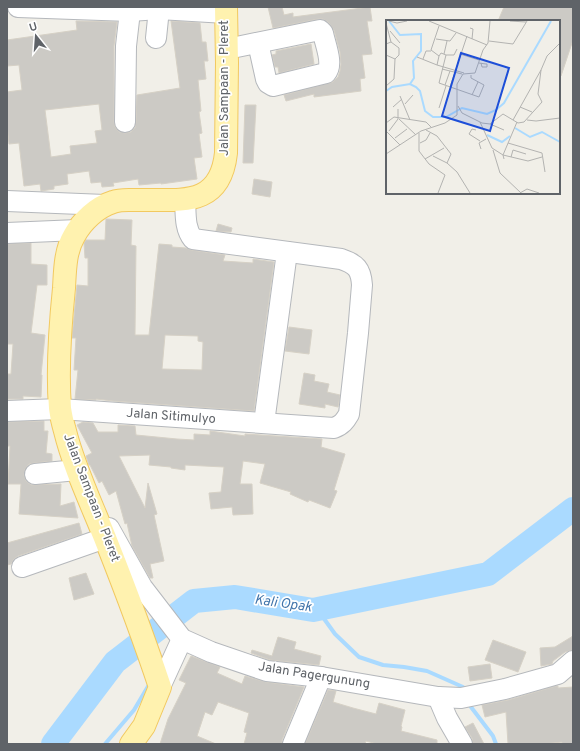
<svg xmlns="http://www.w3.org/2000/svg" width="580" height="751" font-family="Overpass,sans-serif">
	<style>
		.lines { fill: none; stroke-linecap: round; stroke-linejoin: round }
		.stream { stroke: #aadaff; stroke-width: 4 }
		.river { stroke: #aadaff; stroke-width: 24 }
		.building { fill: #cccac5; stroke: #d6d1c6; fill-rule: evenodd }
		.minor-casing { stroke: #b5b8bc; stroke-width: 22 }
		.major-casing { stroke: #f2c960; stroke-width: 24 }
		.minor { stroke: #fff; stroke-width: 20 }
		.major { stroke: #fff2af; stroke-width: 22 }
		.labels { text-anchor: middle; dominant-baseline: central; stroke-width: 3.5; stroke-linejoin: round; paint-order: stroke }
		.street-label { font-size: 13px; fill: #5f6368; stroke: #fff }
		.water-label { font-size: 14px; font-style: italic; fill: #4174aa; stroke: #fff }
		.inset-river { fill: none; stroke: #aadaff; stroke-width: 2 }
		.inset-road { fill: none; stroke: #b3b3b1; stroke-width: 1 }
		.view { fill: #1d4ed8; fill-opacity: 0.15; stroke: #1d4ed8; stroke-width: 2 }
		.inset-edge { fill: none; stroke: #5f6368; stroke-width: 2 }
	</style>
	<rect width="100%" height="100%" fill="#f1efe8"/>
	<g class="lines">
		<g class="stream">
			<polyline points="317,609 335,634 359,657 383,665 404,667 427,671 463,687 464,691"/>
			<polyline points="469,703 471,707 493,736 496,744"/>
			<polyline points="105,744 134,710 150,683"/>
		</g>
		<polyline class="river" points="53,744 115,662 194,601 235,597 313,610 488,574 573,509"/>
	</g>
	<g class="building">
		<polygon points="268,7 282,7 284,15 293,13 293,17 370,7 372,21 367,21 372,54 362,55 365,78 360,79 361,91 314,97 314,94 286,101 284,95 333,82 338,77 340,71 341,64 340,52 334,30 328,22 323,19 318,19 273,28"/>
		<polygon points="504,7 573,7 573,40 561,76 559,75 559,21 498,21"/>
		<path d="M76,21L117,22L114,46V122L115,127L119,132L125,133L131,132L135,128L136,122L137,95L180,88L171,21L200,23L202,42H206L208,61H204L206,79L198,80L201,111L199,112L202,133L199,134L202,157L194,158L197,179L161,184V183L139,185L138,179L113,183L114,186L102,187L101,182L91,183L89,171L67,174L68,184L54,186V189L41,191L40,184L24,186L19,143L9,144L7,125V92L22,90L19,65L7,66V40L77,30ZM99,104L102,130L95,131L97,143L70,146L71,154L51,157L45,110Z"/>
		<polygon points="311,44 314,64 279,73 278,67 275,67 272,55 276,54 276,51"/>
		<polygon points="245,105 256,105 253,163 243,163"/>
		<polygon points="254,179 272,182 270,197 252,194"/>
		<path d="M106,219L132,220L131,245L136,246L135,335H149L159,244L172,245V247L186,248L191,250L225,255L223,261L253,263V259L274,262L254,411L113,401L96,399V400L75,399L78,370H74L76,338H72L77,285L88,286V258H85L84,243L86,240H105ZM165,335L198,336V341L203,342L202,370L162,369Z"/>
		<polygon points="218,224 232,228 231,232 216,231"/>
		<polygon points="31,243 31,264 47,265 47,285 37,285 31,333 45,335 41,375 42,375 41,397 23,396 23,399 7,399 7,374 11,374 13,344 7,344 7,244"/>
		<polygon points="289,327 312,330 309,354 285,351"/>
		<polygon points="304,373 315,375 314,381 329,384 327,392 340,395 338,407 325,404 325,408 299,404"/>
		<polygon points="44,421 44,431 48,431 46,453 52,454 52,461 34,463 29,464 25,469 24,475 26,481 31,485 61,484 60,506 74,502 78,518 19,514 21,484 8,484 10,446 7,446 7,422"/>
		<polygon points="83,422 93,423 98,432 118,432 118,425 135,426 136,435 177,439 194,440 194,434 210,435 210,431 245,436 245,434 322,439 321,447 345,454 334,490 337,491 330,508 309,500 308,502 290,494 291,492 260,483 265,464 243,461 240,484 252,484 253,514 233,515 232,507 211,509 209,493 221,492 224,467 185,465 185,470 171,468 171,467 149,465 150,455 119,456 145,508 148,483 157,514 154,515 164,561 150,564 153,578 150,578 132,546 127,523 125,524 116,491 109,495 102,481 99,483 90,465 89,465 86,456 92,453 77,425"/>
		<polygon points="79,523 82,534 18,556 14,559 11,564 7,565 7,543"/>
		<polygon points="86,573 94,594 74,600 69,578"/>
		<polygon points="573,636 573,650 565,652 553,661 552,664 541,666 540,648 555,647"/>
		<polygon points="278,637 296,642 294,649 321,656 319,665 270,660 251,653 252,650 272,656"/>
		<polygon points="493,640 526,652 518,672 485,660"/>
		<polygon points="191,656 220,667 217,673 242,684 245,676 266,682 304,687 282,740 282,744 244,744 247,733 244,732 249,713 218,702 212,715 205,712 197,736 216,744 160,744 168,719 186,683 179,680"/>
		<polygon points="490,664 492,678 470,681 468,667"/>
		<polygon points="556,686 558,686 558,688 573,687 573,744 562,744 562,742 544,744 508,744 506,712 485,717 482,705 508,700"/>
		<polygon points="328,690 336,691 333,702 353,708 376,714 379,703 405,710 401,726 402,727 401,731 437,740 437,744 377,744 366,741 365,744 305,744"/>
		<polygon points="473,723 484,744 473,744 472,738 465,727"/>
	</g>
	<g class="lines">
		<defs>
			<g id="minor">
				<polyline points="18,7 130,11 159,9 226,13"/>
				<polyline points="156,38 159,9"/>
				<path d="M227,49L315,31L320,30L323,33C325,44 334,64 326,73L273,86L268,83L266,79L258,43"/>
				<polyline points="125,122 126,46 130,11"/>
				<polyline points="7,201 105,205"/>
				<polyline points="7,233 78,230"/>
				<path d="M7,411L60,409L334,428C342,425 345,421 349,414L358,333L362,285C361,269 356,264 341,259L193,239C184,228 186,212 185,199"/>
				<polyline points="264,423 287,252"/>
				<polyline points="35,474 77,470"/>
				<polyline points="109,528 142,587 182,639 211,652 267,671 321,677 438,697 461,698 505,689 558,674 573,661"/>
				<polyline points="22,567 105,538"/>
				<polyline points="160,687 182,639"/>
				<polyline points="438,697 447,718 462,744"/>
				<polyline points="293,744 321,677"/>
			</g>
			<path id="major" d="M131,744L144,726L160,687C144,639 126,591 107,543C93,507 74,468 65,431C63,424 61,416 60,408C57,369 60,327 64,288C65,271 65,251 74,236C82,221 97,207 113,202C121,199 129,200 136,200C179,199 220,209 226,153L227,63L226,7"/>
		</defs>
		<use href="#minor" class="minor-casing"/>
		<use href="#major" class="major-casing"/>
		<use href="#minor" class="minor"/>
		<use href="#major" class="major"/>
	</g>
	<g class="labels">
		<g class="street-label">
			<text transform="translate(225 88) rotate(-90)">Jalan Sampaan - Pleret</text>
			<text transform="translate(171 417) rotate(4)">Jalan Sitimulyo</text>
			<text transform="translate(91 498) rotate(69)">Jalan Sampaan - Pleret</text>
			<text transform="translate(314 676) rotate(9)">Jalan Pagergunung</text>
		</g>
		<g class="water-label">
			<text transform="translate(283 604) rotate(8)">Kali Opak</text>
		</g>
	</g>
	<g transform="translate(386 20)">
		<rect width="174" height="174" fill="#f1efe8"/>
		<path class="inset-river" d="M3,1L14,15L35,14V31L27,41L28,58L24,64M0,71L6,67L24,64L30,67L34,71L39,91L47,97H60L76,88L101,94L110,90L118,83L165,1M129,108L144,117L156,112L174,122M101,115L116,122L124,116"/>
		<path class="inset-road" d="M3,1L11,3L21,1M43,1L101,25M124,1L140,2M0,3L5,22L0,24M53,6L45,30L53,36L55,33L60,35L53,63L93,77L98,65L85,58V55M84,8L87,9L86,19M4,11L14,23M50,19L64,21L70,13M103,21L127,24L141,1M58,34L61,21M74,34L93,40M0,35L9,39L13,35V28L5,22M60,35H68L71,29M53,36L51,45L78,53M31,37L51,45M37,39L40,31H45M93,43L100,44H101V47H96L95,43M56,49L76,54M59,65L64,51M0,66L8,59L9,39M64,67L81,16M86,75L92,62M14,76L24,100M19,84L27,75M72,86L76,93L96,103L104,104L117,94L132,103L138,102L156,82L152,74L155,50L161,36L174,23M7,87L16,79M134,87L146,92M53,88L60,66M13,99L30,115M127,100L155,50M141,100L150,101L174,98M94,102L106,128L117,135L131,102M0,103L8,97L40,102L46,108M104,104L118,110M40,110L51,116L65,134L61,143L71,152L84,173M90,110L86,109L83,114L94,121M0,111L14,125M3,111L12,99V89M33,113V131L43,144L59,155L52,173M9,118L21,109M34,123L40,120L44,113M122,123L156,133L159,152M95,129L93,123L100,119M107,130L114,153L135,173M0,134L35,111L59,103L71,95V64L77,54L89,53L97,30L102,23L104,1M47,136L61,143M125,137L127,130L140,134M39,139L58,128M118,139L117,135L142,141L156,137M134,173L141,169L153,173"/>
		<path class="view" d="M75,33L123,48L104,111L56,96Z"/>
		<rect width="174" height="174" class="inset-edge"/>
	</g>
	<rect width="580" height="751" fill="none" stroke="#5f6368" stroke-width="16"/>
	<g transform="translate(36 36) rotate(343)" stroke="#ffffff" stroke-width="3" paint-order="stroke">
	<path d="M0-3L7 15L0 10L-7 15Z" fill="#5f6368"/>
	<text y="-6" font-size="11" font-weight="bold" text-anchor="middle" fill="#5f6368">U</text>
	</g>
</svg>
